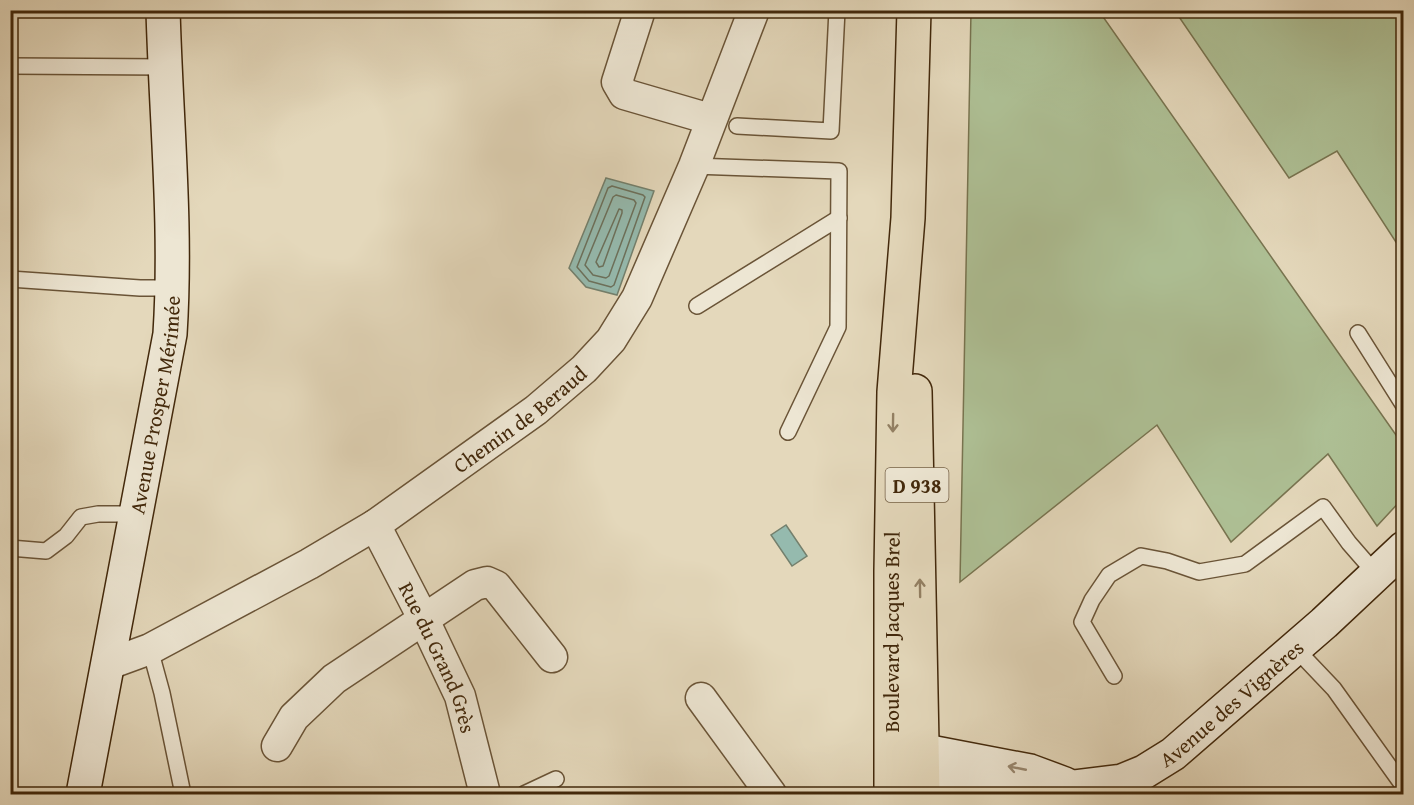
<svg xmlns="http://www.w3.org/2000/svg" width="1414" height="805" font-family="'Gentium Book Plus',serif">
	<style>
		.green { fill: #aec095; stroke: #787450; stroke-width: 1.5 }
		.water { fill: #95baae; stroke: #74806d; stroke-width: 1.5 }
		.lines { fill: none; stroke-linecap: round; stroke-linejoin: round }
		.shore { stroke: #6c715c; stroke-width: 1.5 }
		.lane-casing { stroke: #6a5437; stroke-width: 18 }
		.street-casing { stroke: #6a5437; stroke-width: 33 }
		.secondary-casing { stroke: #42280b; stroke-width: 36 }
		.primary-casing { stroke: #42280b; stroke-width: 36 }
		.lane { stroke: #ede6d3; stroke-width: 15 }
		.street { stroke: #ede6d3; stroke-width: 30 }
		.secondary { stroke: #ede6d3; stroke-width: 33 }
		.primary { stroke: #e4d8bb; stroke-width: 33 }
		.oneway { stroke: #938063 }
		.oneway2 { stroke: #98876f }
		.labels { text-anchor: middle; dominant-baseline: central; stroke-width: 5; stroke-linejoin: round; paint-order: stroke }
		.shield { fill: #ede6d3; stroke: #756147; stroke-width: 1.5 }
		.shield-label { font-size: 20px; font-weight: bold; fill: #42280b }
		.street-label { font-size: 21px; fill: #42280b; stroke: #ede6d3 }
	</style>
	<rect width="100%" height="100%" fill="#e4d8bb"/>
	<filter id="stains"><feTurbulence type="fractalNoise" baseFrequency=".00333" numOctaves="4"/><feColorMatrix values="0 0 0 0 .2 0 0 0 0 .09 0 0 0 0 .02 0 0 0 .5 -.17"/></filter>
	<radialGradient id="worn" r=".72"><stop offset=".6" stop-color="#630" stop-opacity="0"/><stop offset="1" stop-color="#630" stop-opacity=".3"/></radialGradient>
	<g class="green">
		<polygon points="971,11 1099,11 1403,445 1403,498 1377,526 1328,454 1231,542 1157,425 960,582"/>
		<polygon points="1175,11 1403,11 1403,253 1337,151 1289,178"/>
	</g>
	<g class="water">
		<polygon points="606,178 654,191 617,295 586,287 569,268"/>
		<polygon points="786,525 807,556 792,566 771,535"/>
	</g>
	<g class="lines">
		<g class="shore">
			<polygon points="612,186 643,195 645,197 614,285 611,287 589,281 577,267 608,188"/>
			<polygon points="616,195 634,200 636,203 609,276 606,278 593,275 585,265 613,197"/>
			<polygon points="619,209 622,210 622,213 603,266 599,267 596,262"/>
		</g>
		<defs>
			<g id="lane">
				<polyline points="10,66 166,67"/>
				<polyline points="737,126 831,131 837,10"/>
				<polyline points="694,166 839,171 838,327 788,432"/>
				<polyline points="10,279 140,288 173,288"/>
				<polyline points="697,306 839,218"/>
				<polyline points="1358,333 1404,406"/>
				<polyline points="10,548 46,551 66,536 81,517 98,514 137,514"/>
				<polyline points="1295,648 1334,689 1404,787"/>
				<polyline points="150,649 162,693 183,794"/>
				<polyline points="1114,676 1082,622 1092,600 1109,575 1141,556 1167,561 1199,572 1245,564 1323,507 1349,543 1376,574"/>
				<polyline points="524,794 556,779"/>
			</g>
			<g id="street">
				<polyline points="640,10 617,82 624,94 710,119"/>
				<path id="s1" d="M375,525L423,618L460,696L485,794"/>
				<path id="s2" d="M109,664L150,649L309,564L375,525L536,410L584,369L611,340L637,298L694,166L754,10"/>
				<polyline points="701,698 771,794"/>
				<polyline points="277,746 294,717 334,679 475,585 487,582 496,586 552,657"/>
			</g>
			<g id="secondary">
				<path id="s3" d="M905,753L909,762L915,769L952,785L1017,794L1122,781L1144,772L1173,754L1324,623L1404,548"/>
				<path d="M905,774C910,761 915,751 930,752L1030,771L1065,784"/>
				<path id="s4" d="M83,794L170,334C177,226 166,119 163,10"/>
			</g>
			<g id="primary">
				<polyline points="915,391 923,794"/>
				<path id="s5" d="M891,794V571L894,392L908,218L914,10"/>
			</g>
		</defs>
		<use href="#lane" class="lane-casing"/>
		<use href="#street" class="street-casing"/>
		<use href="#secondary" class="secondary-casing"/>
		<use href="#primary" class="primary-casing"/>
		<use href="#lane" class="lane"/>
		<use href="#street" class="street"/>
		<use href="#secondary" class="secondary"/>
		<use href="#primary" class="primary"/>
	</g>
	<defs><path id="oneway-shaft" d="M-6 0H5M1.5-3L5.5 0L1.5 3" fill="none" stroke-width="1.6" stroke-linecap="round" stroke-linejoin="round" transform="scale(1.5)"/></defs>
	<g class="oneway">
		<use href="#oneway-shaft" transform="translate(893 423) rotate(91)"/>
		<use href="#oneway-shaft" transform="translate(920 588) rotate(-91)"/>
	</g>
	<use class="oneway2" href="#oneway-shaft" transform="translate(1017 768) rotate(-169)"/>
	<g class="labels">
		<rect class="shield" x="885.5" y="468" width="63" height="34" rx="4.5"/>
		<g class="shield-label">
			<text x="917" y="485">D 938</text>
		</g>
		<g class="street-label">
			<text stroke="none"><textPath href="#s4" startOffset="396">Avenue Prosper Mérimée</textPath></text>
			<text stroke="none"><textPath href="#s2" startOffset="480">Chemin de Beraud</textPath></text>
			<text stroke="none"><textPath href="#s5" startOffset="162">Boulevard Jacques Brel</textPath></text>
			<text stroke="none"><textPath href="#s1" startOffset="147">Rue du Grand Grès</textPath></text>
			<text stroke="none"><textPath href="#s3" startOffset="366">Avenue des Vignères</textPath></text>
		</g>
	</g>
	<rect width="1414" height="805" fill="none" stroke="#e4d8bb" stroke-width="36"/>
	<rect x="12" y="12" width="1390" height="781" fill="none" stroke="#42280b" stroke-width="3"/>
	<rect x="18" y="18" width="1378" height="769" fill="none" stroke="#42280b" stroke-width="1.5"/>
	<rect width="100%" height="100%" filter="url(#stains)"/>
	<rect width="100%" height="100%" fill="url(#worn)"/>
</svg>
